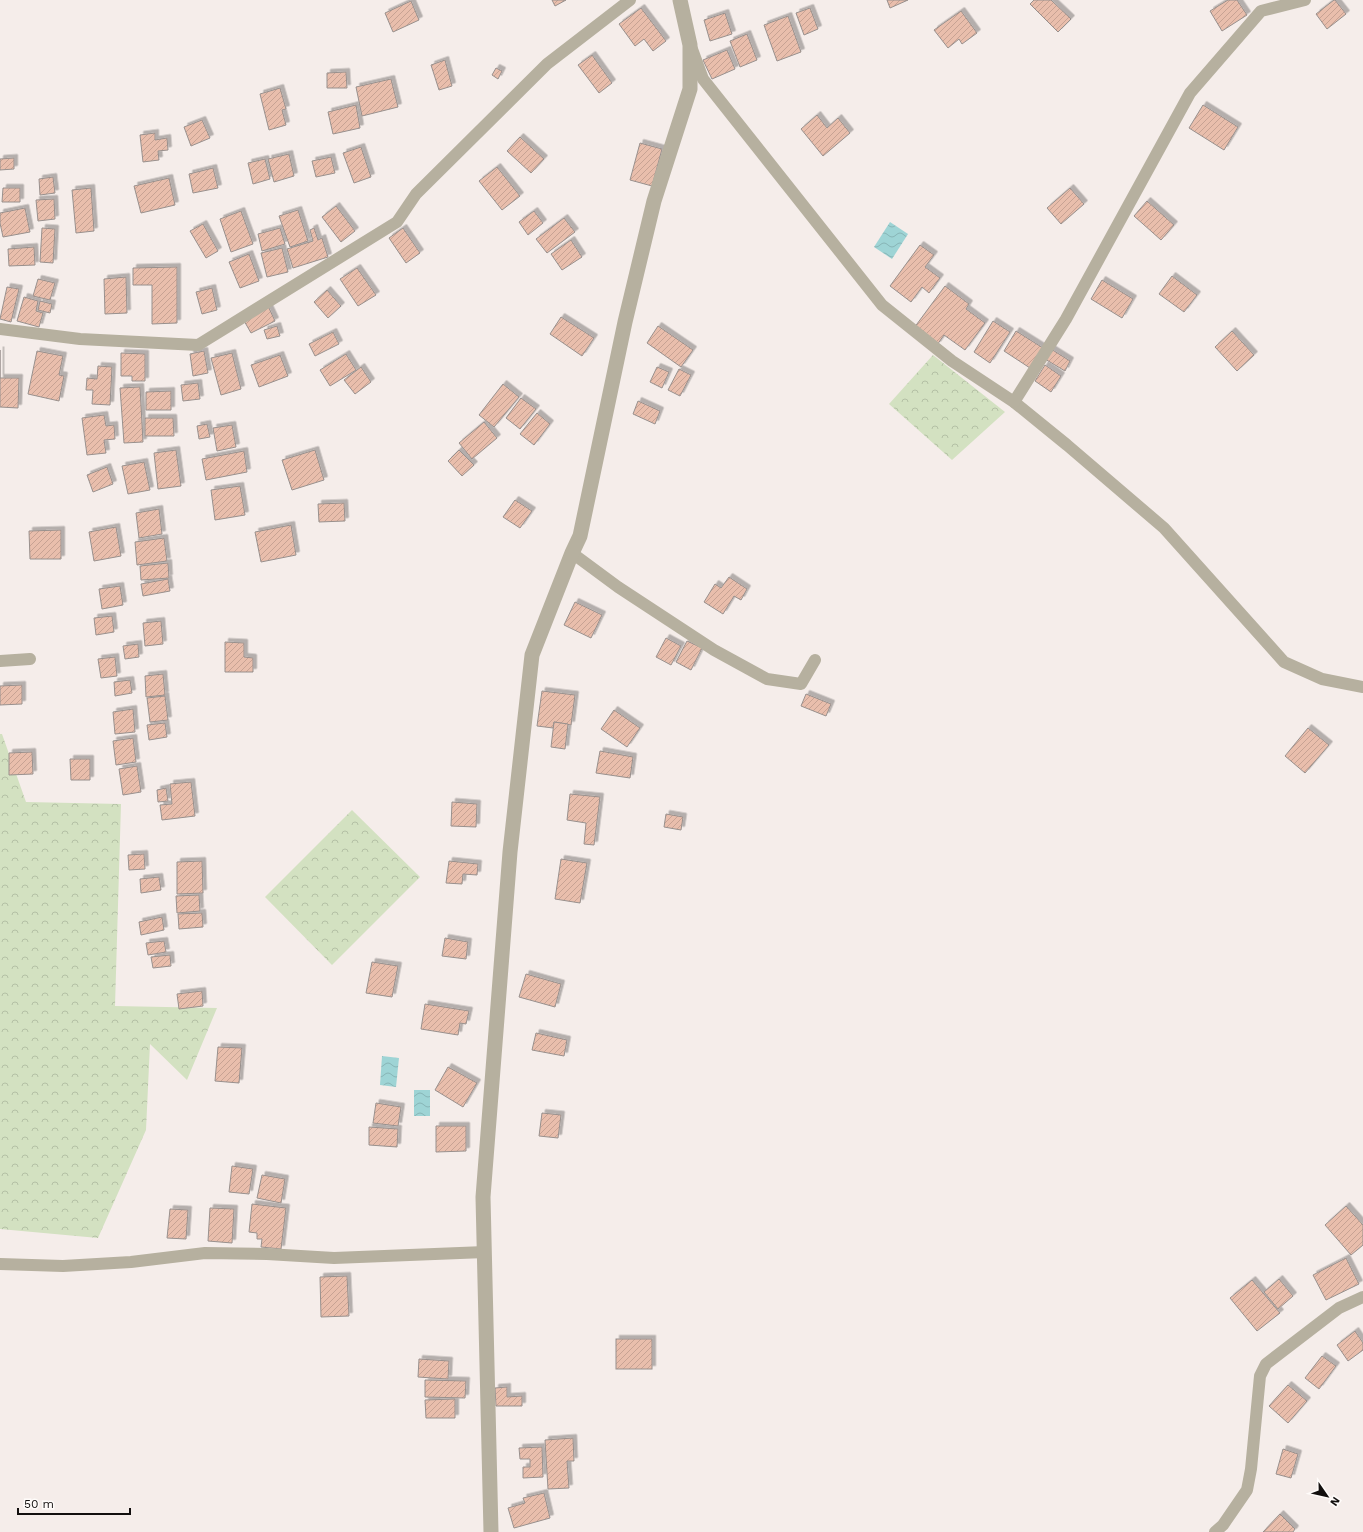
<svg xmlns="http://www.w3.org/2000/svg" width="1363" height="1532" font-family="'Work Sans',sans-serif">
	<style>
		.forest { fill: url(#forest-crowns) }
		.water { fill: url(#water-waves) }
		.building { fill: url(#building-hatch); stroke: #98908d; filter: url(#shadow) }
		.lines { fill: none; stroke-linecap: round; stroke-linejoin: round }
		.minor { stroke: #b6b09f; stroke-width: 12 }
		.tertiary { stroke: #b6b09f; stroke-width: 15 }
	</style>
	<defs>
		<pattern id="forest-crowns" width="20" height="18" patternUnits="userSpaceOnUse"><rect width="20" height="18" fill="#d3e1c1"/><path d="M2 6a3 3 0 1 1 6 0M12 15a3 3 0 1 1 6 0" fill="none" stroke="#b4c0a5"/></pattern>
		<pattern id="water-waves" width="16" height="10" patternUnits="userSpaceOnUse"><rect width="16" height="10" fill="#9ed4d5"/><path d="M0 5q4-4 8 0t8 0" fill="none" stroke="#87b5b6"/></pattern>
		<pattern id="building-hatch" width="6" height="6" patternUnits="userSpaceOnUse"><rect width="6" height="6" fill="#e9beac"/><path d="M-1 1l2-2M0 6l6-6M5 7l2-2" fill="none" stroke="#c7a293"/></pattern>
		<filter id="shadow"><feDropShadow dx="3.5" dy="-3.5" stdDeviation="0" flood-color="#0004"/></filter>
	</defs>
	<rect width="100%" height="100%" fill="#f5edea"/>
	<g class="forest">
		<polygon points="933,355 1005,412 952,460 889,404"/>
		<polygon points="0,734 2,734 26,802 121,804 115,1006 217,1008 187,1080 150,1044 146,1130 98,1238 0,1229"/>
		<polygon points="352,810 420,877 332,965 265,897"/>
	</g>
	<g class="water">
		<polygon points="890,222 908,234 892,259 874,247"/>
		<polygon points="382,1056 399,1058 396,1087 380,1085"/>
		<rect x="414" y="1090" width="16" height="26"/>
	</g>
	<g class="building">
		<polygon points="552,0 566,0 555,6"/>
		<polygon points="887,0 908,0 890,8"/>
		<polygon points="1034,0 1051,0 1071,19 1058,32 1030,4"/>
		<polygon points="1228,0 1237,0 1247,15 1222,31 1210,11"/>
		<polygon points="1334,0 1335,0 1346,14 1327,29 1316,14"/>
		<polygon points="411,1 419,20 393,32 385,13"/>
		<polygon points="641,8 666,41 653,51 644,39 635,46 619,24"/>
		<polygon points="810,8 818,29 804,35 796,13"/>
		<polygon points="961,11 977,33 962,44 959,39 948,48 934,30"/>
		<polygon points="725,13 732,34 710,41 704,20"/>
		<polygon points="788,16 801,52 777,61 764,25"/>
		<polygon points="747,34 757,60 740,67 730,41"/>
		<polygon points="727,50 735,69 712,79 703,60"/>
		<polygon points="592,55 612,83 599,93 578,65"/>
		<polygon points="445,60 452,86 439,90 431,65"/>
		<polygon points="496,68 502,71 498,79 492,75"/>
		<polygon points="346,72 347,88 327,88 327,73"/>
		<polygon points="391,79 398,107 362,116 356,87"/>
		<polygon points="280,88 286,109 282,110 286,125 269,130 260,94"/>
		<polygon points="356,105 360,128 333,134 328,112"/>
		<polygon points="1203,105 1238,127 1224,150 1189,128"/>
		<polygon points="817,115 827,128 838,118 850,133 823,156 801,129"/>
		<polygon points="202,120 210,138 191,146 184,127"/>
		<polygon points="155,133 155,140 167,138 168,150 158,151 159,160 143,162 140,135"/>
		<polygon points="520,137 544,159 531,173 507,151"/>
		<polygon points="640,143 662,149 652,186 630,180"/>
		<polygon points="361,147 371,177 354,183 343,153"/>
		<polygon points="289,154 294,176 274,182 268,159"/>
		<polygon points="331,157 335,173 316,177 312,161"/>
		<polygon points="14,158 14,169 0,170 0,159"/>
		<polygon points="265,159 270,179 253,184 248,163"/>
		<polygon points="497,167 520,196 502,210 479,181"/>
		<polygon points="213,168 218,188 193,193 189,174"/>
		<polygon points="53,177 55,193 40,195 39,179"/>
		<polygon points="169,178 175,205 141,213 134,186"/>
		<polygon points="3,188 20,188 20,202 2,202"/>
		<polygon points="91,188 94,231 76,233 72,190"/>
		<polygon points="1070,188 1084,204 1061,224 1047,208"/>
		<polygon points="54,199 55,219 38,221 36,200"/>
		<polygon points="1147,201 1174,225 1161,240 1134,216"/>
		<polygon points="336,206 355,231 341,242 322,217"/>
		<polygon points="25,208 30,232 3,237 0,223 0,213"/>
		<polygon points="298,210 308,241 290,247 279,216"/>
		<polygon points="241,211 253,244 231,252 220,219"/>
		<polygon points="534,211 543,223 528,235 519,222"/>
		<polygon points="564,218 575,232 547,253 536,239"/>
		<polygon points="203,224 218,251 206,258 190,231"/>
		<polygon points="42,228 55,229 53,263 40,262"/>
		<polygon points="280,228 285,244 262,251 258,234"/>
		<polygon points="314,228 318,240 322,238 328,257 293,268 287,249 313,241 310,230"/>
		<polygon points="403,228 420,253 406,263 389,238"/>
		<polygon points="571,240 582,257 562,270 551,254"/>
		<polygon points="920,245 934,255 925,267 940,278 929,293 922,287 911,302 890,286"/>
		<polygon points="34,247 35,265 9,266 8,249"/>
		<polygon points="282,248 288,272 267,277 261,253"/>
		<polygon points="249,254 259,281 240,288 229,262"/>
		<polygon points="177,267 177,323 152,324 152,285 133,285 133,268"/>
		<polygon points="357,268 376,295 358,306 340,279"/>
		<polygon points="1172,276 1197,295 1184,312 1159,294"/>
		<polygon points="126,277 127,313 105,314 104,279"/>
		<polygon points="38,279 55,283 50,300 33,296"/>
		<polygon points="1102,280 1133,299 1122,318 1091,299"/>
		<polygon points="945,286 969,304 966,309 985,323 965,350 944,335 937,345 914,328"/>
		<polygon points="7,287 19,289 11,322 0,319"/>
		<polygon points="212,288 217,310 202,314 196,292"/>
		<polygon points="327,290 341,306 328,318 314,302"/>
		<polygon points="24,297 38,301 36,311 43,313 39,327 17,321"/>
		<polygon points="40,301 52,304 50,313 38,310"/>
		<polygon points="268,306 275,321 251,333 243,319"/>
		<polygon points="561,317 594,338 582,356 550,334"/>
		<polygon points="993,321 1010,332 990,363 974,352"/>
		<polygon points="277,326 280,336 267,339 264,330"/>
		<polygon points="658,326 693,350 681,367 647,343"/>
		<polygon points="1016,331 1043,348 1030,368 1004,351"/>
		<polygon points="1232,331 1254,355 1237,371 1215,347"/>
		<polygon points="333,332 339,344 315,356 309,344"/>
		<polygon points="1051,349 1070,361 1065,371 1045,359"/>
		<polygon points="0,350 0,378 19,378 18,408 0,407"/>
		<polygon points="37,351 63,356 59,375 64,376 59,401 28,394"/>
		<polygon points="204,351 208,373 193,376 190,354"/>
		<polygon points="121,353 145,354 145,381 132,381 132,376 121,376"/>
		<polygon points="232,353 241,389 221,395 211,358"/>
		<polygon points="346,354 356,370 330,386 320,370"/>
		<polygon points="280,355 288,376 259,387 251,365"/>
		<polygon points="1045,365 1061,376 1051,392 1035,381"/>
		<polygon points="98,366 112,367 110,405 92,404 93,390 86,390 87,378 97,379"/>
		<polygon points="361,367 371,382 355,394 344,380"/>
		<polygon points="657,367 669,372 662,388 650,382"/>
		<polygon points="679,369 691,375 680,396 668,390"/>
		<polygon points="198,383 200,399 183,401 181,385"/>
		<polygon points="503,384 519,397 494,427 479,415"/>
		<polygon points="140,387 143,442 124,443 120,388"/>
		<polygon points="171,391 171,410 146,410 146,392"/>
		<polygon points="521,398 536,409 520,429 506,418"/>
		<polygon points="638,401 660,411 655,424 633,414"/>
		<polygon points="537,413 550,424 534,445 520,434"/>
		<polygon points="104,415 106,426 114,425 115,439 104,440 106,453 87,455 82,418"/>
		<polygon points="145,418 173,418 174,436 145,436"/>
		<polygon points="484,422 497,438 472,459 459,443"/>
		<polygon points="207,424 210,437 199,439 197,426"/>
		<polygon points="232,425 236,447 217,451 213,428"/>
		<polygon points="176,450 181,486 158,489 154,453"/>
		<polygon points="315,450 324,480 292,490 282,460"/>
		<polygon points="459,450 474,465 462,476 448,461"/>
		<polygon points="244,451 247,472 206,480 202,459"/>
		<polygon points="144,462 150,490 128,494 122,466"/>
		<polygon points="107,467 113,484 93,492 87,475"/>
		<polygon points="240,486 245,515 215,520 211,490"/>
		<polygon points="515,500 532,511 520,528 503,517"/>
		<polygon points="344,503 345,521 319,522 318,504"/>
		<polygon points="159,509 162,534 139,538 136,513"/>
		<polygon points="291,525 296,555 261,562 255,532"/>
		<polygon points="116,527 121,556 94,561 89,532"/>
		<polygon points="61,530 61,559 30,559 29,531"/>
		<polygon points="164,538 167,561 137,565 135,542"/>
		<polygon points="168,563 169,578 141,580 140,566"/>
		<polygon points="729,577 747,589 741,600 734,596 723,614 704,602 715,584 721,588"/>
		<polygon points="168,579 170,591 143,596 141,584"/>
		<polygon points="120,586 123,605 102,609 99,589"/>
		<polygon points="575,602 602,615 591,638 564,625"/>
		<polygon points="112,616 114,632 96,635 94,618"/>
		<polygon points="161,621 163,644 145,646 143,623"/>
		<polygon points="666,638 681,646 671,665 656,657"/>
		<polygon points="687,641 702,648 691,670 676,662"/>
		<polygon points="225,642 244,643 244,657 253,658 253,672 225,672"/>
		<polygon points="138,644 139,657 125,659 123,646"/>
		<polygon points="115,657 117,676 101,678 98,659"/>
		<polygon points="163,674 165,695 146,697 145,676"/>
		<polygon points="130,680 132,693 115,696 114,682"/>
		<polygon points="22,685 22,704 0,705 0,686"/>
		<polygon points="542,691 575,695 571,725 554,722 553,728 537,726"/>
		<polygon points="806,694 831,704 826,716 801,706"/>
		<polygon points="165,696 168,720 150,722 147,698"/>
		<polygon points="133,709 135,732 115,734 113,712"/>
		<polygon points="614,710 640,728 627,747 601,729"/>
		<polygon points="554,722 568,724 565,749 551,747"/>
		<polygon points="165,723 167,737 149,740 147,725"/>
		<polygon points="1308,728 1329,745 1305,773 1285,756"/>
		<polygon points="133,738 136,762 116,765 113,741"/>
		<polygon points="600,751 633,757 630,778 596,773"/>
		<polygon points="32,752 33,774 9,775 9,753"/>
		<polygon points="70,759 90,759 90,780 71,780"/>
		<polygon points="137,766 141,792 123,795 119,769"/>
		<polygon points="191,782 195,816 162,820 160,805 172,804 170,784"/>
		<polygon points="166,788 168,801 158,802 157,790"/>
		<polygon points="570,794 600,797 594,845 584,844 586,823 567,820"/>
		<polygon points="452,802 477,804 476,827 451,826"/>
		<polygon points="666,814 683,817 681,830 664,827"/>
		<polygon points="144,854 145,869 129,870 128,855"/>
		<polygon points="561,859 587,863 580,903 555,899"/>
		<polygon points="202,861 203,893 177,894 177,862"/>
		<polygon points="449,861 478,864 477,875 463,874 462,884 446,883"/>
		<polygon points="159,877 161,890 141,893 140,879"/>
		<polygon points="199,895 200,911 177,913 176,896"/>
		<polygon points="202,913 203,927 179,929 178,914"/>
		<polygon points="162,917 164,930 141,935 139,922"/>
		<polygon points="445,938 468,942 466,959 442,956"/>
		<polygon points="164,941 166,952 148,955 146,943"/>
		<polygon points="170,955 171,966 153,968 151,957"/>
		<polygon points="372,962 398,966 392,997 366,993"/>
		<polygon points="526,974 561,984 555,1007 519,997"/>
		<polygon points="202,991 203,1006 179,1009 177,994"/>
		<polygon points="425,1004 469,1011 466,1024 460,1023 458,1035 421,1029"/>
		<polygon points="536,1033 567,1040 564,1056 532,1050"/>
		<polygon points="218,1047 242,1048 239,1083 215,1081"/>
		<polygon points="448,1067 477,1083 463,1107 435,1090"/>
		<polygon points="376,1103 401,1107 398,1126 373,1123"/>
		<polygon points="542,1113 561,1115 558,1138 539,1136"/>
		<polygon points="436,1126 466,1126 466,1151 436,1152"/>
		<polygon points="369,1127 398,1129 397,1147 369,1145"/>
		<polygon points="232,1166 253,1169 249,1194 229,1192"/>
		<polygon points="262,1175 285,1179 281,1203 257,1198"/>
		<polygon points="252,1204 286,1208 281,1249 261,1247 262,1239 257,1239 257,1233 249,1232"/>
		<polygon points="1346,1206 1363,1225 1363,1245 1351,1255 1325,1225"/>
		<polygon points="210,1208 234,1209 232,1243 208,1241"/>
		<polygon points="170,1209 188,1210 186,1239 167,1238"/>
		<polygon points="1346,1258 1359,1284 1326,1300 1313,1275"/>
		<polygon points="347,1276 349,1316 321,1317 320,1277"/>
		<polygon points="1279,1279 1293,1296 1278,1309 1264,1292"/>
		<polygon points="1252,1280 1280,1313 1257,1331 1230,1298"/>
		<polygon points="1355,1331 1363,1343 1363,1350 1348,1361 1337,1345"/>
		<rect x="616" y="1339" width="36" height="30"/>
		<polygon points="1322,1356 1336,1366 1319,1389 1305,1378"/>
		<polygon points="419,1359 449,1361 448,1379 418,1377"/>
		<polygon points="425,1380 466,1381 465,1398 425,1397"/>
		<polygon points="1288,1385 1307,1401 1288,1423 1269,1406"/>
		<polygon points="507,1387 507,1397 522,1396 522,1406 496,1406 495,1388"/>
		<polygon points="455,1399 455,1418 426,1418 425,1400"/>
		<polygon points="573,1438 574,1461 567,1461 569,1488 548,1489 545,1440"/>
		<polygon points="542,1447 543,1477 523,1478 523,1467 530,1467 530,1459 520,1459 519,1448"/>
		<polygon points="1283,1449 1298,1454 1291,1478 1276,1474"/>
		<polygon points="544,1493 550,1518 514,1528 508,1508 525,1503 523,1498"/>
		<polygon points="1280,1514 1295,1529 1293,1532 1263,1532"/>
	</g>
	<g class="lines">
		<g class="minor">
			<polyline points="692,49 703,79 882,305 952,361 1014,402 1067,445 1164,528 1284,662 1322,679 1363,687"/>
			<polyline points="0,329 80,339 198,345 397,222 416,194 547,64 630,0"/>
			<polyline points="1014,402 1066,319 1190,93 1261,11 1305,0"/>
			<polyline points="572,553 618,587 714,650 767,679 801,684 815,660"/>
			<polyline points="0,661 30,659"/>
			<polyline points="0,1264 63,1266 131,1262 205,1253 267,1254 334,1258 485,1252"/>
			<polyline points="1215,1532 1223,1525 1247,1490 1251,1469 1260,1376 1266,1364 1339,1308 1363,1297"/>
		</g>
		<polyline class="tertiary" points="491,1532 483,1197 510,852 532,655 572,553 580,536 625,322 654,201 690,89 690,45 680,0"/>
	</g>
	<g transform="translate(1327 1496) rotate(124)" stroke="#fffcfa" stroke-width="3" paint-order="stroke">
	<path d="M0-3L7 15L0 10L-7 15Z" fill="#120f0e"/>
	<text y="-6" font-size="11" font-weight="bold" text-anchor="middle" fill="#120f0e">N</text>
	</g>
	<path d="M18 1508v6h112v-6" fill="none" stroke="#120f0e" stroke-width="2"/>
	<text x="24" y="1508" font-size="12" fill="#120f0e" stroke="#fffcfa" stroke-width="3" paint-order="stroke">50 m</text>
</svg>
